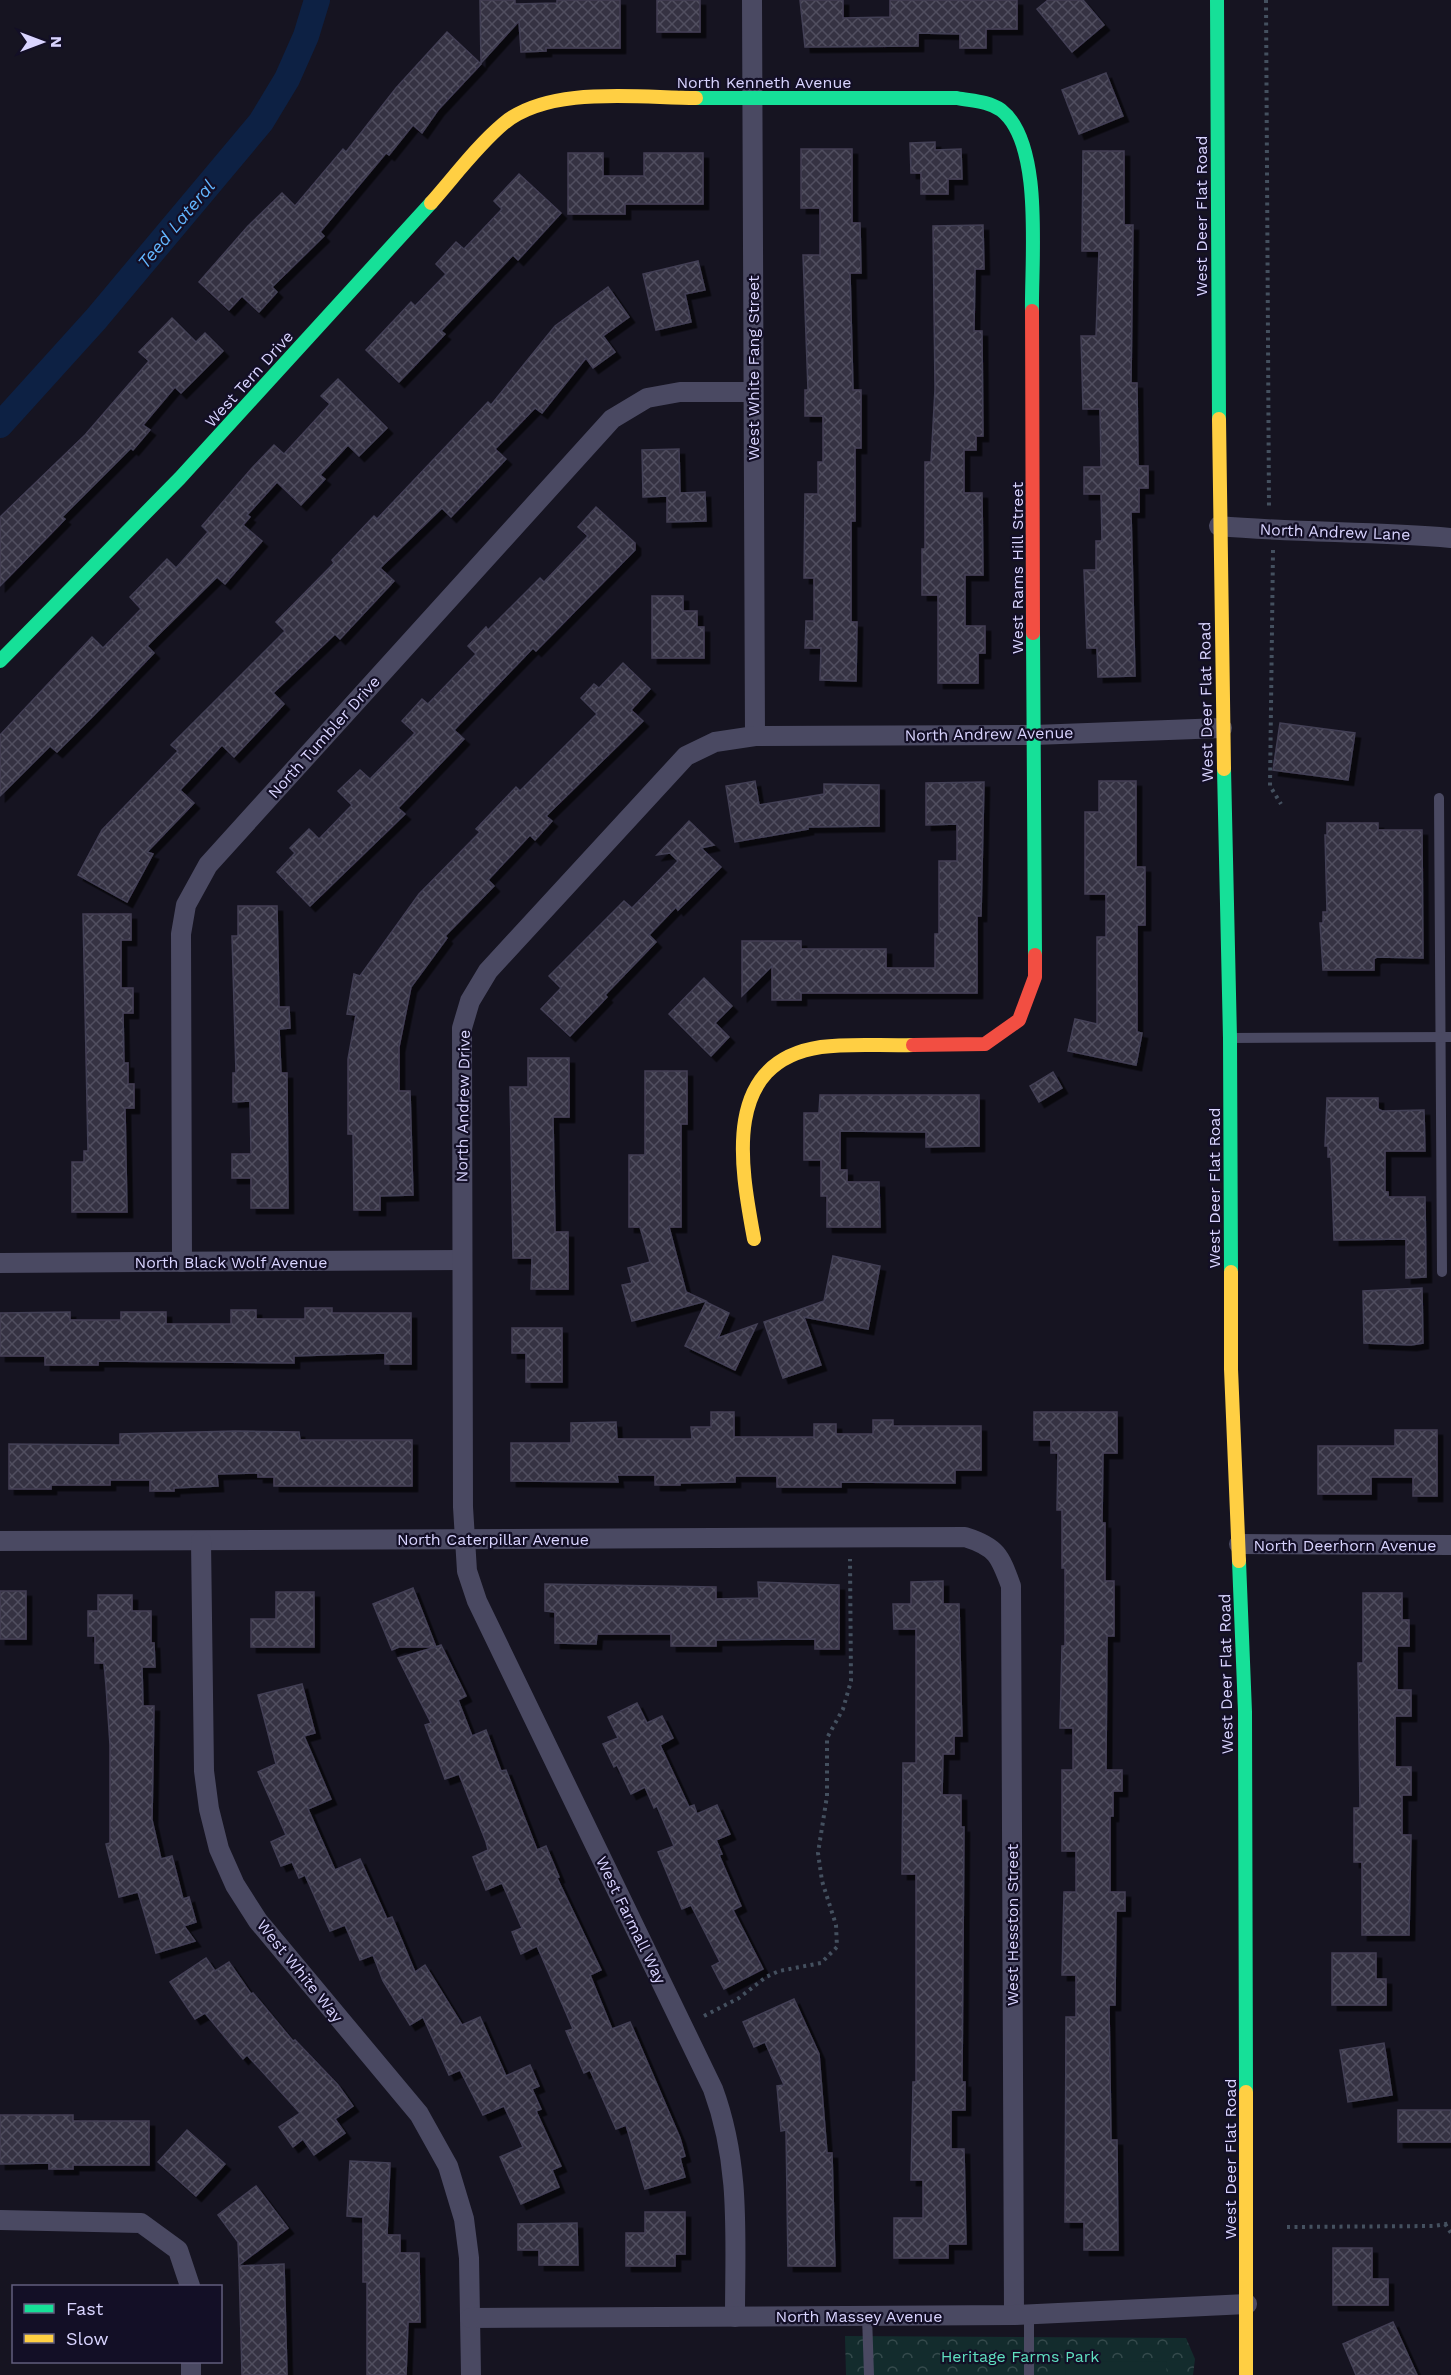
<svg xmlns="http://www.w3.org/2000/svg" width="1451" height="2375" font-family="'Work Sans',sans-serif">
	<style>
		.forest { fill: url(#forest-crowns) }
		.pitch { fill: #132c2d }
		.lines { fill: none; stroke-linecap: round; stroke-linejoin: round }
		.canal { stroke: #0d2144; stroke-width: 26 }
		.building { fill: url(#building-cross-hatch); stroke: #433f54; stroke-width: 1.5; filter: url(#shadow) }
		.path { stroke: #44505f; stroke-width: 4; stroke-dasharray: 3 4.5; stroke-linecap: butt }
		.lane { stroke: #4a4962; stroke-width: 10 }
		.street { stroke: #4a4962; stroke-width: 20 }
		.fast { stroke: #16e098; stroke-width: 14 }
		.slow { stroke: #ffcf43; stroke-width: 14 }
		.jam { stroke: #f24e42; stroke-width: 14 }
		.labels { text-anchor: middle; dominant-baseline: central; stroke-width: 4.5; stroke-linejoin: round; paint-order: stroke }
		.street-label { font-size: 16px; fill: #d9d4ff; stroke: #130f26 }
		.park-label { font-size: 16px; fill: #5fe0c0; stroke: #130f26 }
		.water-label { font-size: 18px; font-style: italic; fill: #62b6ff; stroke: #130f26 }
	</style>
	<defs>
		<pattern id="forest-crowns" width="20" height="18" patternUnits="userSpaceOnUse" patternTransform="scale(1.5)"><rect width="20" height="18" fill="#132c2d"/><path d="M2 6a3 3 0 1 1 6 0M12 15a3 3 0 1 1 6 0" fill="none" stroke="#354a4c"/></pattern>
		<pattern id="building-cross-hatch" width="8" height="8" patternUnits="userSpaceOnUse" patternTransform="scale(1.5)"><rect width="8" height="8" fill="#343243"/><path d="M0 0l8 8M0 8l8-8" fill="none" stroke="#514f5f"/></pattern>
		<filter id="shadow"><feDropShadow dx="5.5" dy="5.5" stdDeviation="0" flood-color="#0009"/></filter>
	</defs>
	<rect width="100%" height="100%" fill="#161421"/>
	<polygon class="forest" points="845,2336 1186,2338 1195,2359 1193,2375 846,2375"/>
	<polygon class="pitch" points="1166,2361 1167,2375 1066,2375 1065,2362"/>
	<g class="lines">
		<polyline class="canal" points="0,425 96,319 261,122 287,79 306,36 317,0"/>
	</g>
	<g class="building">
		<polygon points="480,0 515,0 515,4 557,3 557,0 620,0 620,48 546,48 546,51 521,52 519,21 481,63"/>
		<rect x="657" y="0" width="43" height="32"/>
		<polygon points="800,0 843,0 843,18 890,17 890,0 1017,0 1017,29 986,29 986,48 960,48 960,34 918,33 918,46 805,47"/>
		<polygon points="1048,0 1083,0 1104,25 1072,52 1037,9"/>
		<polygon points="447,32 481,64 438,110 422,133 413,125 389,155 386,153 320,232 324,236 272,287 277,292 259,312 242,296 229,310 199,282 248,226 282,193 295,206 343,149 346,152 396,88"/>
		<polygon points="1106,73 1123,116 1079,134 1062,90"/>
		<polygon points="935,142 935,150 961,149 962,179 948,179 948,194 921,194 921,173 911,173 910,143"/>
		<polygon points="801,149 852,149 852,223 860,223 861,273 850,273 853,390 861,390 861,448 855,448 855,521 851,521 851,622 857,622 856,681 820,680 821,648 805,648 806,621 814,621 814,578 804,578 805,494 818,494 818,462 823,462 823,416 805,416 805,390 808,390 803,255 820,255 820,208 801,208"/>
		<polygon points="1083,151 1124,151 1124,225 1133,225 1131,383 1137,383 1138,466 1148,466 1148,488 1139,488 1139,512 1131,512 1135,676 1098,677 1097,648 1087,648 1084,570 1096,570 1096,541 1102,541 1101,494 1084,494 1084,467 1101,467 1100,409 1083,409 1081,336 1096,336 1099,251 1082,251"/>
		<polygon points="568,153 603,153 603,176 644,176 644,153 703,153 703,204 625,204 625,214 568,214"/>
		<polygon points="519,174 561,213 518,260 513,255 441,331 445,334 399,382 366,350 411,302 415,306 446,274 436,264 456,242 464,249 502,209 494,201"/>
		<polygon points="983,225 984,269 975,269 974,331 982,331 983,436 976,436 976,450 964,450 964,493 982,493 983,575 965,575 965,626 985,626 985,653 978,653 978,683 938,683 938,595 922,595 922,549 925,549 925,462 931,462 935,389 933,226"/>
		<polygon points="698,261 705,290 685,294 691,322 656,330 643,274"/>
		<polygon points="608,287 629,317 603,336 615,352 593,368 586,358 542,413 535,408 495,449 506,459 451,517 442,508 380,568 394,581 340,639 335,634 273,693 284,704 234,757 222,745 180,790 194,803 147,852 153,854 127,902 78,875 102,830 178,751 171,745 285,631 276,622 334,563 332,560 374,516 377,519 488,402 491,405 555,326"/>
		<polygon points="172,318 196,342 205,333 223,351 181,393 175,387 143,425 150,430 133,450 131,448 62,517 65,519 0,586 0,517 85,435 149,361 139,352"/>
		<polygon points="338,379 387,428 359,456 348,445 320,475 325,479 301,505 277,482 247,515 250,517 243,525 262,541 225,584 217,577 147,646 154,653 94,715 57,752 50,746 0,796 0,735 92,637 103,648 141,609 130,597 167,559 176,568 208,532 202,526 252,468 274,445 284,454 330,404 321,396"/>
		<polygon points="679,449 680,493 705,492 706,521 667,522 667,496 643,497 642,450"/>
		<polygon points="596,507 635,543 635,550 536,651 533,648 454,730 464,739 398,808 405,814 310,906 277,872 295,853 290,848 309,829 319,839 352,805 338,791 360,770 370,779 415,733 402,721 422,699 428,704 476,654 468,646 486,627 488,630 540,578 544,582 588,536 578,527"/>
		<polygon points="652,596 683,596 683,611 697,611 697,627 704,627 704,658 652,658"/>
		<polygon points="623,663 650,689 631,710 643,721 546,816 552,821 535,840 530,835 488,880 494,886 445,936 447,938 411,987 399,1047 399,1091 410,1091 413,1195 380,1196 380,1210 354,1210 353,1134 348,1134 348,1059 356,1015 347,1014 354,974 360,976 419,894 480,832 476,829 516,787 520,791 597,714 581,698 594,684 599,688"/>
		<polygon points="1280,723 1355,733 1348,780 1273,770"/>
		<polygon points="755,781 759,805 824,794 824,784 879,785 879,826 808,827 808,829 735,842 726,786"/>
		<polygon points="1099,781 1136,781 1136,867 1145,867 1145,925 1137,925 1137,1032 1142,1033 1136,1065 1068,1051 1075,1019 1097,1024 1097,937 1106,937 1106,894 1085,894 1085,812 1099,812"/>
		<polygon points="984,782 981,916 977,916 977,993 801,993 801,1000 772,1000 772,966 742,996 742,941 801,941 801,949 886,949 886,968 935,968 935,934 939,934 939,861 957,861 957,824 926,825 926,783"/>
		<polygon points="689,821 714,845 701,848 721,867 678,910 676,907 649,935 656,942 605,995 607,997 570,1036 541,1009 561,988 549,976 624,901 632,908 678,861 670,853 657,855"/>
		<polygon points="1327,823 1378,823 1378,830 1422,830 1423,958 1377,957 1374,959 1374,970 1323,970 1320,923 1323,923 1323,912 1327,912 1325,835 1327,835"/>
		<polygon points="238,906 277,906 279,1007 289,1007 290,1028 279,1029 281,1073 287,1073 288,1208 251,1208 251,1178 232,1178 232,1154 251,1154 250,1101 233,1102 233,1073 236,1073 232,936 238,936"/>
		<polygon points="83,914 131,914 131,940 121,940 121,988 133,988 133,1013 123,1013 124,1063 128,1063 128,1084 134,1084 134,1108 125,1108 127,1212 72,1212 72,1162 84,1162 84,1151 88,1151"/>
		<polygon points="704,978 732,1006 715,1023 729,1037 711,1056 669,1014"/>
		<polygon points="528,1058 569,1058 569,1117 553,1117 555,1232 568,1232 568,1289 531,1289 532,1258 513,1258 510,1087 528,1087"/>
		<polygon points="645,1071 687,1071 687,1124 681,1124 681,1227 669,1227 686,1292 706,1301 632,1321 622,1285 632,1283 628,1268 650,1262 640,1227 629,1227 629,1155 645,1155"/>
		<polygon points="1053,1072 1062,1088 1039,1102 1030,1086"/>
		<polygon points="820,1095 979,1095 979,1146 926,1147 926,1132 840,1131 840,1170 847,1170 847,1182 879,1182 880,1227 827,1227 827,1196 821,1196 821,1160 804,1160 804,1113 819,1113"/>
		<polygon points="1327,1098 1378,1098 1378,1109 1382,1111 1424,1110 1425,1151 1385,1151 1385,1192 1388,1192 1388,1197 1425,1197 1426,1277 1406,1278 1406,1239 1334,1240 1331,1157 1328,1157 1328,1146 1325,1146"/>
		<polygon points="833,1256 880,1266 868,1329 804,1317 821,1365 783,1378 764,1322 824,1301"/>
		<polygon points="1422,1288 1423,1343 1411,1345 1364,1343 1363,1291"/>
		<polygon points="706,1302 729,1313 718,1338 757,1324 735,1370 685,1346"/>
		<polygon points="305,1308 332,1308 332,1313 411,1313 411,1364 385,1364 385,1353 294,1356 294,1363 98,1361 98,1365 45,1365 45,1356 0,1356 0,1313 70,1312 70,1320 121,1320 121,1312 166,1312 166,1324 231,1324 231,1310 256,1310 256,1319 305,1319"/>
		<polygon points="512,1328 562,1328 562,1382 526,1382 526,1353 512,1353"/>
		<polygon points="711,1412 734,1412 734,1437 814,1437 814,1424 836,1424 836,1434 873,1434 873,1420 893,1420 893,1426 981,1426 981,1470 955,1470 955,1483 841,1482 841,1487 777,1487 777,1476 735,1476 735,1482 680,1483 680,1485 655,1485 655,1475 617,1475 618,1482 511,1481 511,1443 571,1443 571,1423 616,1422 617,1439 692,1439 691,1427 711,1427"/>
		<polygon points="1034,1412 1117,1412 1117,1453 1103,1453 1102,1523 1105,1523 1105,1581 1114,1581 1114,1636 1107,1636 1106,1770 1122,1770 1122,1791 1113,1791 1113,1816 1110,1816 1110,1892 1125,1892 1125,1911 1116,1911 1115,2005 1109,2005 1111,2140 1117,2140 1118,2250 1084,2250 1084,2222 1065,2222 1066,2017 1076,2017 1076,1975 1062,1975 1064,1892 1076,1892 1076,1851 1062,1851 1062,1770 1073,1770 1073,1728 1060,1728 1062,1646 1065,1646 1065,1568 1062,1568 1062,1510 1057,1510 1058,1453 1051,1453 1051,1440 1034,1440"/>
		<polygon points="1395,1430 1437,1430 1437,1496 1413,1496 1413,1477 1371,1477 1371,1494 1318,1494 1318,1446 1395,1446"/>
		<polygon points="235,1431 299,1432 300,1440 412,1440 412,1486 274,1486 274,1477 258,1477 258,1473 217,1474 218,1486 174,1488 174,1491 150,1491 150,1480 110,1480 110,1485 51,1485 51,1489 9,1489 9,1444 120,1445 120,1434"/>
		<polygon points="943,1581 943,1604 959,1604 962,1736 954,1736 954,1754 943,1754 942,1795 961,1795 961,1827 964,1827 962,2082 965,2082 965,2110 951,2110 951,2149 964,2149 966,2244 948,2244 948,2258 894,2258 894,2218 923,2218 923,2180 911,2180 913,2082 916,2082 916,1874 902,1874 903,1763 916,1763 916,1629 894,1629 893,1604 911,1604 911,1582"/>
		<polygon points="758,1582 839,1585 839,1649 815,1649 815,1639 716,1640 716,1646 671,1646 671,1634 597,1634 596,1644 555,1643 555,1612 545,1611 545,1584 716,1587 716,1599 759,1598"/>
		<polygon points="413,1588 436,1647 441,1645 466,1696 458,1700 472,1736 486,1730 501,1771 506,1770 537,1850 546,1846 559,1877 557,1878 601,1970 590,1975 612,2029 630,2022 680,2138 685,2156 680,2158 685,2177 645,2189 626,2125 616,2129 590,2070 584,2073 566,2031 573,2029 537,1946 521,1954 512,1932 522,1928 502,1883 486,1890 473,1857 488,1850 486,1842 459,1774 445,1779 425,1725 431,1723 398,1658 436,1647 399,1647 392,1650 373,1604"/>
		<rect x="0" y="1591" width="26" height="48"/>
		<polygon points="276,1592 314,1592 314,1647 251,1647 251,1619 276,1619"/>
		<polygon points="1363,1593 1402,1593 1402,1620 1409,1620 1409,1646 1397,1646 1397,1690 1411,1690 1411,1716 1395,1716 1395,1767 1411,1767 1411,1795 1402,1795 1402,1835 1411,1835 1409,1935 1362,1935 1362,1862 1354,1862 1354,1808 1360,1808 1358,1663 1363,1663"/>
		<polygon points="98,1595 132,1595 132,1611 151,1611 151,1643 154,1643 155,1667 142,1667 143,1706 154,1706 152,1820 161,1859 172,1856 183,1899 189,1897 196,1922 184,1926 195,1941 156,1953 138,1892 119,1897 106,1844 110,1843 110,1745 106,1686 104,1663 95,1663 95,1636 88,1636 88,1611 98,1611"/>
		<polygon points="302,1684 315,1733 304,1736 331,1799 308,1809 335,1870 360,1859 387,1919 392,1917 415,1972 425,1965 462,2025 480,2017 506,2076 530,2065 539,2086 532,2089 541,2109 536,2111 561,2166 552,2170 559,2187 521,2204 500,2157 523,2147 504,2106 483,2115 460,2070 449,2075 423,2017 410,2025 383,1981 373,1955 360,1960 345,1925 330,1931 305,1875 299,1878 292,1862 281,1866 271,1842 286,1835 258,1772 276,1764 258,1695"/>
		<polygon points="637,1703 647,1723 662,1716 673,1738 660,1745 689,1807 694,1805 697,1814 717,1805 730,1834 716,1840 722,1854 719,1855 741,1906 733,1910 763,1969 724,1989 712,1966 720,1962 691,1905 682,1909 658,1852 674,1846 657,1806 654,1808 645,1787 631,1794 617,1765 614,1767 603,1744 618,1738 608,1717"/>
		<polygon points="1332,1953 1376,1953 1376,1979 1386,1979 1386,2005 1332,2005"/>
		<polygon points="206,1958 215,1971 229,1962 251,1994 253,1993 293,2041 295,2040 338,2085 353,2106 335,2119 345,2133 314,2155 303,2139 293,2147 279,2127 300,2113 247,2055 243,2059 205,2013 195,2019 170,1982"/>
		<polygon points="794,1999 819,2054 827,2153 832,2153 835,2266 788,2266 786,2130 781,2131 777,2086 784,2085 765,2042 754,2047 743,2022"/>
		<polygon points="1384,2043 1392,2095 1348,2102 1340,2050"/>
		<rect x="1398" y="2110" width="53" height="32"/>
		<polygon points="0,2115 73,2115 73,2121 149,2121 149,2165 73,2165 73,2169 49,2169 49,2163 0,2164"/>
		<polygon points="187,2130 225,2164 196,2196 158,2162"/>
		<polygon points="350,2161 390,2163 387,2235 400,2235 400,2253 419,2253 420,2322 408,2322 406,2375 367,2375 367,2282 363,2282 363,2217 347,2216"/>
		<polygon points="256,2186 288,2228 239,2265 238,2242 218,2215"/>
		<polygon points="645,2212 685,2212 685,2254 675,2254 675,2266 626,2266 626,2233 645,2233"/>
		<polygon points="577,2223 578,2265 539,2265 539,2250 518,2250 518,2224"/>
		<polygon points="1333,2248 1372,2248 1372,2279 1388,2279 1388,2305 1333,2305"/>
		<polygon points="284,2264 287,2375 242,2375 239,2266"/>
		<polygon points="1393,2322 1417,2375 1356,2375 1343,2344"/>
	</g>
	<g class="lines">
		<g class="path">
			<polyline points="1266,0 1269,510"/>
			<polyline points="1273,550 1270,786 1281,804"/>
			<polyline points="704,2016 739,1998 766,1977 779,1971 821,1963 837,1947 836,1925 822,1881 818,1853 827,1796 827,1738 843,1709 851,1681 850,1559"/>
			<polyline points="1445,2224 1451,2233"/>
			<polyline points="1287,2227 1434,2226 1451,2223"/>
		</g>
		<g class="lane">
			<polyline points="1439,798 1442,1272"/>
			<polyline points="1230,1038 1451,1037"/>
			<polyline points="1029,2314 1029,2375"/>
			<polyline points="867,2316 869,2375"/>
		</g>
		<g class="street">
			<polyline points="752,0 755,736"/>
			<path d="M1219,526C1297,533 1374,531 1451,538"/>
			<polyline points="182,1262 181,934 186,905 208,865 612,419 647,398 680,392 753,392"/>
			<polyline points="0,1263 462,1260"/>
			<path d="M0,1541L965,1537C997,1547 1000,1556 1011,1586L1014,2315"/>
			<polyline points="201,1541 204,1771 209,1809 219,1849 235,1885 258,1921 419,2114 448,2166 464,2219 469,2258 471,2375"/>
			<polyline points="1239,1544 1451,1545"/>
			<polyline points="0,2220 141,2223 178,2250 190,2286"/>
			<path d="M735,2317C735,2237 741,2165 713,2089L477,1601L467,1571L463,1507L462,1028L470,1001L488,971L686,756L715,742L755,736L1034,735L1222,728"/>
			<polyline points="470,2318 1014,2315 1247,2304"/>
			<polyline points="191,2362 191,2375"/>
		</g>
		<g class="fast">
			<polyline points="1217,0 1219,419"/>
			<path d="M696,98H957C972,101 988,101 1001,110C1044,143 1031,260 1032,311"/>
			<polyline points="1033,633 1035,955"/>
			<polyline points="0,661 180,478 431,203"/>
			<polyline points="1224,769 1230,1038 1231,1272"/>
			<polyline points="1239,1561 1245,1712 1246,2092"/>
		</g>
		<g class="slow">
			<path d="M431,203C454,177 477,146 503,124C549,85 638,98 696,98"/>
			<polyline points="1219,419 1224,769"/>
			<path d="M754,1239C741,1168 720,1062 821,1047C850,1043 883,1046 913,1045"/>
			<polyline points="1231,1272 1231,1369 1239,1561"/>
			<polyline points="1246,2092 1246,2375"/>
		</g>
		<g class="jam">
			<polyline points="1032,311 1033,633"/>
			<polyline points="913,1045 985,1044 1019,1020 1035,977 1035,955"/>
		</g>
	</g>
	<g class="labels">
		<g class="street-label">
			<text x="764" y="82">North Kenneth Avenue</text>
			<text transform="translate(1201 216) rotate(-90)">West Deer Flat Road</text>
			<text transform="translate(753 368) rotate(-90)">West White Fang Street</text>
			<text transform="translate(249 379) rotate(-48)">West Tern Drive</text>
			<text transform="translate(1335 532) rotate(2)">North Andrew Lane</text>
			<text transform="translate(1017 568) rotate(-90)">West Rams Hill Street</text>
			<text transform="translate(1206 702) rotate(-91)">West Deer Flat Road</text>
			<text transform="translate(989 734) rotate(-1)">North Andrew Avenue</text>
			<text transform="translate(324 737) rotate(-48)">North Tumbler Drive</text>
			<text transform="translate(463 1106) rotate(-89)">North Andrew Drive</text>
			<text transform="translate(1214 1188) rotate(-90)">West Deer Flat Road</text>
			<text x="231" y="1262">North Black Wolf Avenue</text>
			<text x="493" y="1539">North Caterpillar Avenue</text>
			<text x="1345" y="1545">North Deerhorn Avenue</text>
			<text transform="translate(1226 1674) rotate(-91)">West Deer Flat Road</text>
			<text transform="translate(631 1920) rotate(64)">West Farmall Way</text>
			<text transform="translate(1012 1925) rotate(-90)">West Hesston Street</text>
			<text transform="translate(300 1971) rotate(51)">West White Way</text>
			<text transform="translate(1230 2159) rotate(-90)">West Deer Flat Road</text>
			<text x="859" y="2316">North Massey Avenue</text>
		</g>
		<g class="park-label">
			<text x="1020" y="2356">Heritage Farms Park</text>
		</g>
		<g class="water-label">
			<text transform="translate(176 224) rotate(-50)">Teed Lateral</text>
		</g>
	</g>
	<rect x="12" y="2285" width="210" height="78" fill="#130f26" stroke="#625e7d" stroke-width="1.5"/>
	<rect x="24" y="2304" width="30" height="9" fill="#16e098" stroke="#625e7d" stroke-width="1.5"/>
	<text x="66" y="2315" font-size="18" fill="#d9d4ff">Fast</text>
	<rect x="24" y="2334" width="30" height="9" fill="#ffcf43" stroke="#625e7d" stroke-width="1.5"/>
	<text x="66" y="2345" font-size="18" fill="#d9d4ff">Slow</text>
	<g transform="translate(42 42) rotate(90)" stroke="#130f26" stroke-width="4.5" paint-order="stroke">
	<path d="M0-4.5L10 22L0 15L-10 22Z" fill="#d9d4ff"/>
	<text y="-9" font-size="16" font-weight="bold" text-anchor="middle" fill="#d9d4ff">N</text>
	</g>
</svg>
